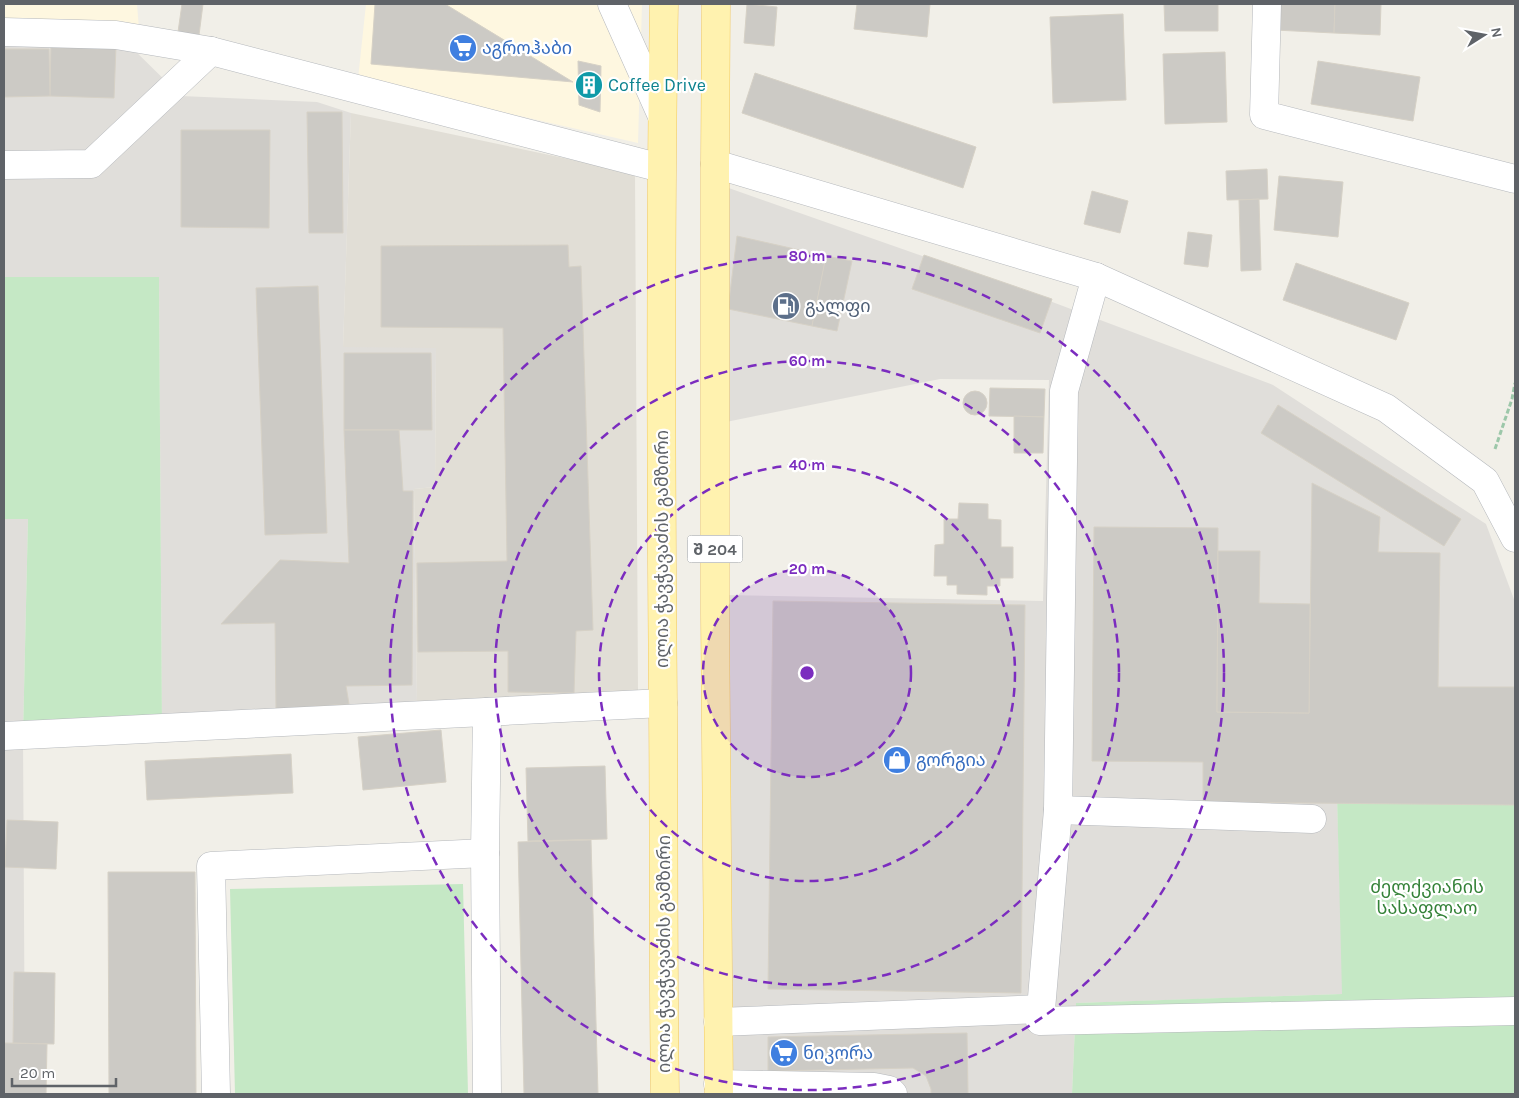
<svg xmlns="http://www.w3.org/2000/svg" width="1519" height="1098" font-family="Karla,'Noto Sans Georgian',sans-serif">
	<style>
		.commercial { fill: #fef7e0 }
		.industrial { fill: #e0deda }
		.education { fill: #e1ded6 }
		.green { fill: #c5e8c5 }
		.building { fill: #cccac5; stroke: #d6d1c6 }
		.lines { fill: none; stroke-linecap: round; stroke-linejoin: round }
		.minor-casing { stroke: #b5b8bc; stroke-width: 29 }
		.major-casing { stroke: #f2c960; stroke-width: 29 }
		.path { stroke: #9cc7a9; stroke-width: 3; stroke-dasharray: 5 2.5; stroke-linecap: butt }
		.minor { stroke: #fff; stroke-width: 28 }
		.major { stroke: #fff2af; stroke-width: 28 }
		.ring { fill: none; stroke: #7b2cbf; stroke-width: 2.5; stroke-dasharray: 9 6 }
		.labels { text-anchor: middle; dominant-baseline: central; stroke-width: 4.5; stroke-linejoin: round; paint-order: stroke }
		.shield { fill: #fff; stroke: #8f9295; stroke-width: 1 }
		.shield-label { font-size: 16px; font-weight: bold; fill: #5f6368 }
		.shop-label { font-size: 18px; fill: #366cbe; stroke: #fff; text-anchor: start }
		.culture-label { font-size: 18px; fill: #0d838f; stroke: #fff; text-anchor: start }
		.service-label { font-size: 18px; fill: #4e5e75; stroke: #fff; text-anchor: start }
		.street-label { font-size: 18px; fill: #5f6368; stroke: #fff }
		.park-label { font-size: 18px; fill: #348238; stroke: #fff }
		.centre { fill: #7b2cbf; stroke: #fff; stroke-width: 2.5 }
		.ring-label { font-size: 15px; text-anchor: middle; font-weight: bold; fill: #7b2cbf; stroke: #fff; stroke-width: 4.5; stroke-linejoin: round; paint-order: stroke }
	</style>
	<rect width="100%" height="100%" fill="#f1efe8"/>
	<g class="commercial">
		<polygon points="4,4 137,4 139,29 4,22"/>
		<polygon points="366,4 642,4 638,143 358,79"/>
	</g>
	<g class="industrial">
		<polygon points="125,41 181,96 317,102 351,113 343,347 436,347 435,487 414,489 417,703 162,729 159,278 4,277 4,42"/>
		<polygon points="723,186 1039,297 1273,385 1486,524 1515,602 1515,801 1337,796 1343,994 1076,1003 1072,1094 729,1094 723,595 1043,601 1049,380 940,379 726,422"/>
		<polygon points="4,519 28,519 23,735 25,1094 4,1094"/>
	</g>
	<polygon class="education" points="351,113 635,173 638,692 417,703 414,489 435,487 436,348 343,347"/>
	<g class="green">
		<polygon points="4,277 159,277 162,729 23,735 28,519 4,519"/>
		<polygon points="1337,796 1515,801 1515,1094 1072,1094 1076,1003 1342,994"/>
		<polygon points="463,884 468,1094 235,1094 230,889"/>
	</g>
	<g class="building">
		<polygon points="182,4 203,4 199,35 178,32"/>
		<polygon points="375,4 445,4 573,82 371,64"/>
		<polygon points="747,4 777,7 774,46 744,43"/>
		<polygon points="857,4 930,4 927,37 854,29"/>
		<polygon points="1164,4 1218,4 1218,31 1165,31"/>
		<polygon points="1276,4 1335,4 1334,33 1275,30"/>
		<polygon points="1335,4 1381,4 1380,35 1334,33"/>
		<polygon points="1123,14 1126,100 1053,103 1050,17"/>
		<polygon points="51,43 116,45 114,98 50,96"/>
		<polygon points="4,49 49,49 50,96 4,97"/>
		<polygon points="1225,52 1227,122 1165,124 1163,54"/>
		<polygon points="578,61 601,66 600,112 579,105"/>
		<polygon points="1318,61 1420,77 1413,121 1311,104"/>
		<polygon points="755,73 976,147 963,188 742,113"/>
		<polygon points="307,112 342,112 343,233 309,233"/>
		<polygon points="181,130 270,130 269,228 181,227"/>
		<polygon points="1267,169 1268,199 1227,200 1226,171"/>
		<polygon points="1279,176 1343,182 1338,237 1274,230"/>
		<polygon points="1092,191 1128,201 1120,233 1084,224"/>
		<polygon points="1259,199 1261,270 1241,271 1239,200"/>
		<polygon points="1188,232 1212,235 1208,267 1184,264"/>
		<polygon points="737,236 826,256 812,326 728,309"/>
		<polygon points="568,245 569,267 581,266 593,630 576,631 574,693 508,692 508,651 418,652 417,563 507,561 503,328 381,327 381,246"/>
		<polygon points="924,255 1052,299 1040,333 912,289"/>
		<polygon points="826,256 852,261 837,331 812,326"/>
		<polygon points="1296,263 1409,303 1396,340 1283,300"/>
		<polygon points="318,286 327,533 265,535 256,288"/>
		<polygon points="344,353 431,353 432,430 344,430"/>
		<polygon points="990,388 1045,389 1044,417 989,416"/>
		<circle cx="975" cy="403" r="12"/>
		<polygon points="1278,405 1461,519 1444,546 1261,433"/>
		<polygon points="1014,416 1044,417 1043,453 1014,453"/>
		<polygon points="344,430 399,430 403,491 413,491 412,685 346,686 349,704 276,709 275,623 221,624 280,560 349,563"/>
		<polygon points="1312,483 1380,517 1378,552 1440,553 1438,687 1515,687 1515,805 1203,802 1203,762 1092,761 1094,527 1218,528 1217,712 1309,713"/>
		<polygon points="959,503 988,504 988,519 1001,520 1001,547 1013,547 1013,578 1000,578 1000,586 987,586 987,595 957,594 957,585 947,585 947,576 934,576 935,545 944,544 944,519 958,519"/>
		<polygon points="1218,551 1260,551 1259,603 1310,604 1309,713 1217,712"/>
		<polygon points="773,601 1025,605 1021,993 768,989"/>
		<polygon points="441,730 446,782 363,790 358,737"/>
		<polygon points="291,754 293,793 147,800 145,761"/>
		<polygon points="605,766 607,839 528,841 526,768"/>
		<polygon points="7,820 58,822 56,869 5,867"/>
		<polygon points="591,840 598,1094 524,1094 518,842"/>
		<polygon points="108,872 195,872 196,1094 109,1094"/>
		<polygon points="14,972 55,973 54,1044 13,1043"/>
		<polygon points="967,1033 968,1094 931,1094 931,1089 926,1076 913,1068 768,1071 768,1037"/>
		<polygon points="4,1043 47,1044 46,1094 4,1094"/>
	</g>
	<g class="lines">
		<defs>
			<g id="minor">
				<polyline points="612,4 662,116"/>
				<polyline points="1267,4 1264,115 1515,179"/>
				<polyline points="4,32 116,35 211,51 661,168"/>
				<polyline points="715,164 1096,277 1386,408 1485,481 1515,538"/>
				<polyline points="4,165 91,164 211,51"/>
				<polyline points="1096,277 1064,391 1058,810 1040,1021 1515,1011"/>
				<polyline points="487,712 485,853 487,1094"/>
				<polyline points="4,736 663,703"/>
				<polyline points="1058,810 1312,819"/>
				<polyline points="718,1022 1041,1009"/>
				<polyline points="718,1084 874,1087 889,1090 893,1094"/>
				<polyline points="216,1094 211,866 485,853"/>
			</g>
			<g id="major">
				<path d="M664,4C660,238 661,471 663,705C664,835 663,965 665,1094"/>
				<polyline points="716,4 715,164 715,614 719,1094"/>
			</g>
		</defs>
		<use href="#minor" class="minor-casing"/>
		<use href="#major" class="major-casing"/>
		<polyline class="path" points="1495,449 1512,399 1515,383"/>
		<use href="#minor" class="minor"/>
		<use href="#major" class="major"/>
	</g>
	<circle cx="807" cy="673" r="104" fill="#7b2cbf" fill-opacity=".12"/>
	<g class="ring">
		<circle cx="807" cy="673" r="104"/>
		<circle cx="807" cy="673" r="208"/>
		<circle cx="807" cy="673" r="312"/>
		<circle cx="807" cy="673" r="417"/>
	</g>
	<defs>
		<symbol id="supermarket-disc" viewBox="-11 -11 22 22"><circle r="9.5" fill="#3f7fe0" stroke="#fff"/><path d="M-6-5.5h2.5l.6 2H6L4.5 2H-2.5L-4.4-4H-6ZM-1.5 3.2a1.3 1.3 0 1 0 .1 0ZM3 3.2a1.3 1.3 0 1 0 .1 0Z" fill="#fff"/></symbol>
		<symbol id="building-disc" viewBox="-11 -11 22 22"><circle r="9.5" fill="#0f9aa8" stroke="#fff"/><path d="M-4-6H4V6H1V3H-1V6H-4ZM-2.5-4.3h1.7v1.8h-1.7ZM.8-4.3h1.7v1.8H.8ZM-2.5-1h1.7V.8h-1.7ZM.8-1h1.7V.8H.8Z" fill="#fff"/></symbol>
		<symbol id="fuel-disc" viewBox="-11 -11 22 22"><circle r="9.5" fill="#5c6f8a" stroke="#fff"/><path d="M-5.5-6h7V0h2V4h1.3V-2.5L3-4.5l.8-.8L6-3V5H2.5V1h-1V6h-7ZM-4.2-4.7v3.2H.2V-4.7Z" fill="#fff"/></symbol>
		<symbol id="shop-disc" viewBox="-11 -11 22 22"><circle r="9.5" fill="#3f7fe0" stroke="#fff"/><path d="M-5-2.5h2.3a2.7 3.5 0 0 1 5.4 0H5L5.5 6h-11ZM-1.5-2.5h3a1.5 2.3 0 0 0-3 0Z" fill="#fff"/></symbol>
	</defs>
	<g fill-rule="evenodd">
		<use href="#supermarket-disc" x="447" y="32" width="32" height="32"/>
		<use href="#building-disc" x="573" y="69" width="32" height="32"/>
		<use href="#fuel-disc" x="770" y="290" width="32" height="32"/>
		<use href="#shop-disc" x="881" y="744" width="32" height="32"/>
		<use href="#supermarket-disc" x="768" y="1037" width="32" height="32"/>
	</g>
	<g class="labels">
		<rect class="shield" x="687.5" y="535.5" width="55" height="27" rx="4"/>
		<g class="shield-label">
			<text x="715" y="549">შ 204</text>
		</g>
		<g class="shop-label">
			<text x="482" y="48">აგროჰაბი</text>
			<text x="916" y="760">გორგია</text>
			<text x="803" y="1053">ნიკორა</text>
		</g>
		<g class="culture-label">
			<text x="608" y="85">Coffee Drive</text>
		</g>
		<g class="service-label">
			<text x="805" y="306">გალფი</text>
		</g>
		<g class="street-label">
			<text transform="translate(662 549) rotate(-90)">ილია ჭავჭავაძის გამზირი</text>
			<text transform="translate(664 954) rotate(-90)">ილია ჭავჭავაძის გამზირი</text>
		</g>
		<g class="park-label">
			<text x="1427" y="887">ძელქვიანის<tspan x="1427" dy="21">სასაფლაო</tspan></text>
		</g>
	</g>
	<circle cx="807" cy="673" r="8" class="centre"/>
	<g class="ring-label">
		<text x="807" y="261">80 m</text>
		<text x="807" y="366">60 m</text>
		<text x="807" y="470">40 m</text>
		<text x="807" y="574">20 m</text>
	</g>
	<rect width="1519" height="1098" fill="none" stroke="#5f6368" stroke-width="10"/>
	<g transform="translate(1484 35) rotate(79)" stroke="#ffffff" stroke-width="4" paint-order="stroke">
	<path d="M0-4L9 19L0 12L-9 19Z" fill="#5f6368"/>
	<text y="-8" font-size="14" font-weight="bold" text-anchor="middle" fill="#5f6368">N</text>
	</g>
	<path d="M12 1078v8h104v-8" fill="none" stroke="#5f6368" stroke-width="2.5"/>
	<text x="20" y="1078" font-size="15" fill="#5f6368" stroke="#ffffff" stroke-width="4" paint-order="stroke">20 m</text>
</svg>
